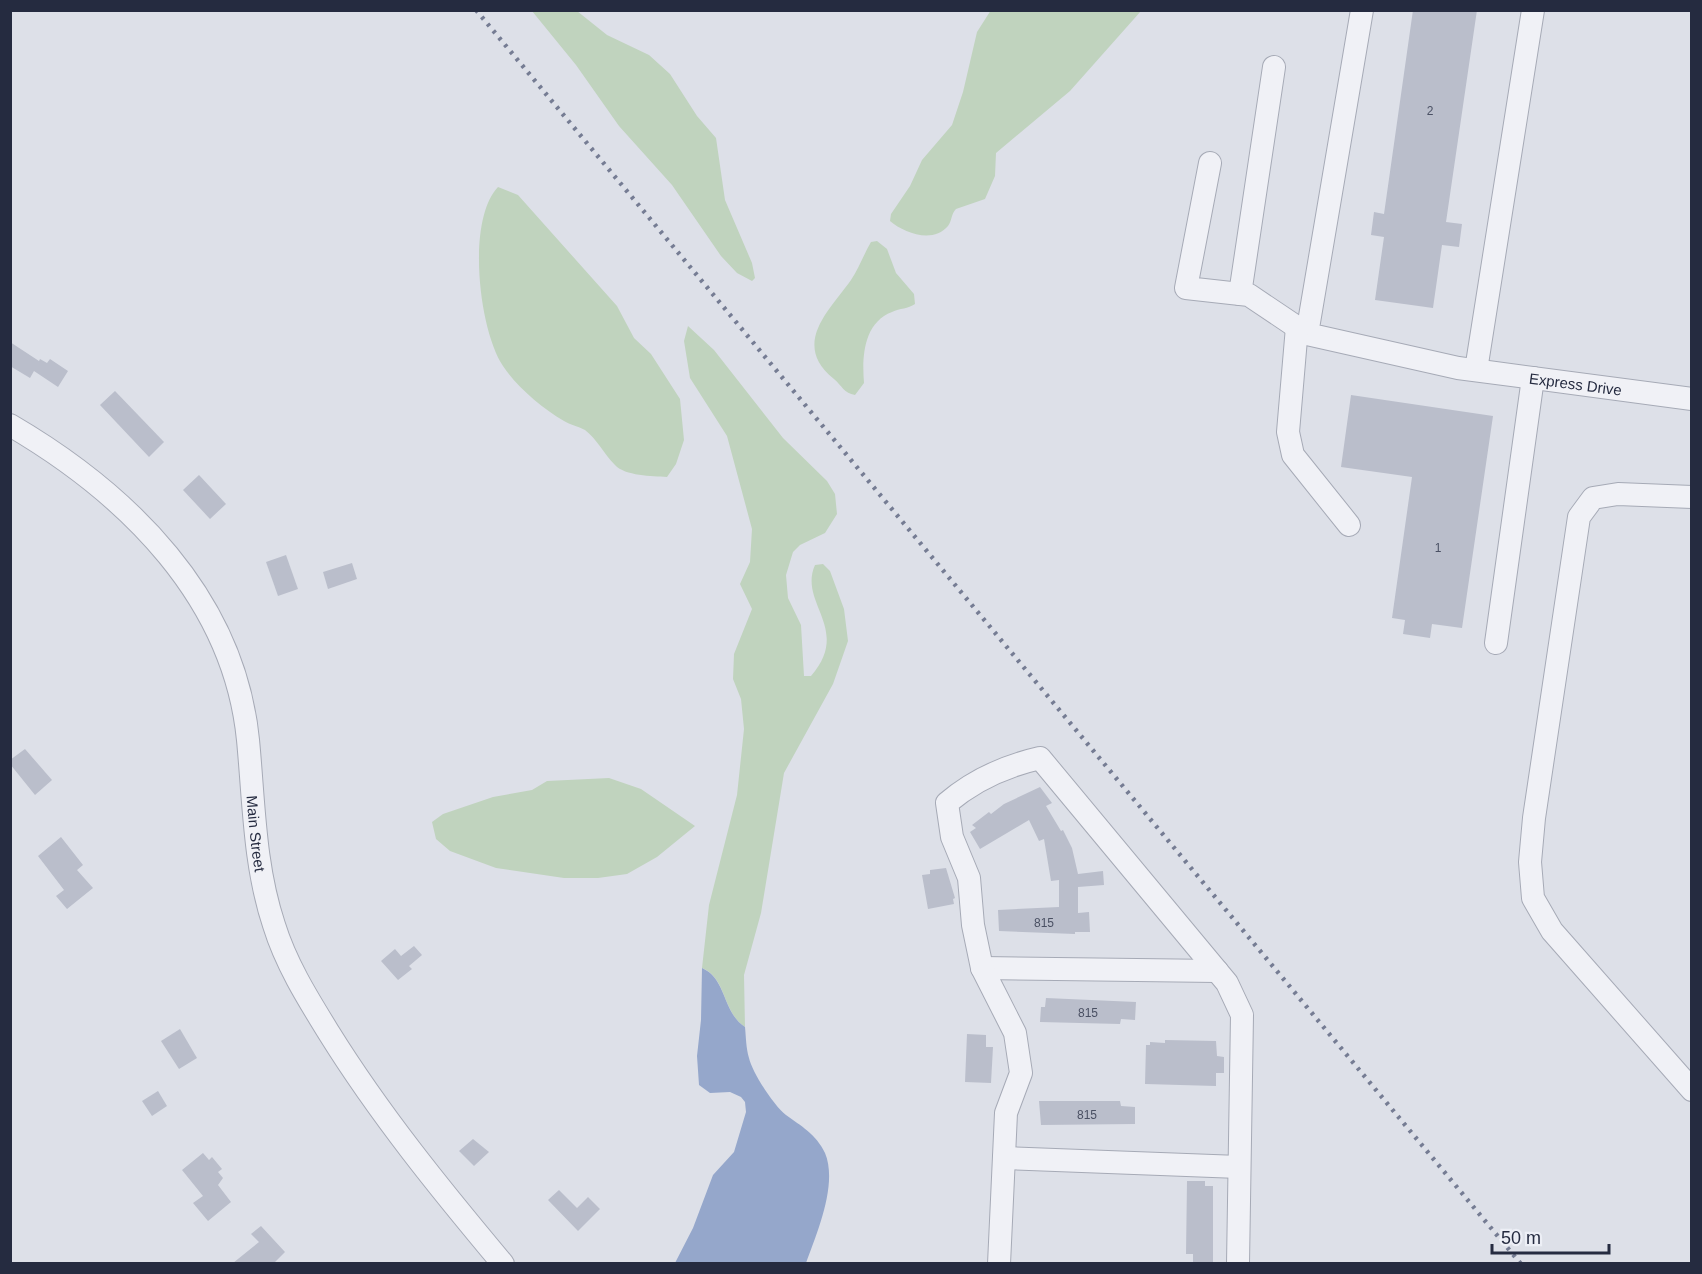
<svg xmlns="http://www.w3.org/2000/svg" width="1702" height="1274" font-family="Arial,sans-serif">
	<style>
		.green { fill: #c0d3be }
		.water { fill: #95a7cb }
		.building { fill: #babecb }
		.lines { fill: none; stroke-linecap: round; stroke-linejoin: round }
		.minor-casing { stroke: #a6aab6; stroke-width: 24 }
		.minor { stroke: #f0f1f6; stroke-width: 22 }
		.rail { stroke: #757c93; stroke-width: 4.5; stroke-dasharray: 3 6; stroke-linecap: butt }
		.labels { text-anchor: middle; dominant-baseline: central; stroke-width: 4.5; stroke-linejoin: round; paint-order: stroke }
		.number-label { font-size: 12px; fill: #4a5063 }
		.street-label { font-size: 15px; fill: #252b40; stroke: #edeff6 }
	</style>
	<rect width="100%" height="100%" fill="#dde0e8"/>
	<g class="green">
		<path d="M991,10L1141,11L1070,91L996,153L995,176L985,199L956,209C951,214 952,221 948,226C933,244 904,233 890,221L891,214L910,186L922,160L952,125L963,92L977,32Z"/>
		<polygon points="532,11 577,11 607,35 649,55 670,74 697,116 716,138 725,200 752,263 755,278 752,281 737,273 721,256 672,185 619,126 576,65"/>
		<path d="M498,187L518,195L617,306L634,338L651,354L680,399L684,440L676,464L667,477C652,476 625,476 615,465C604,454 597,439 585,430C578,426 570,425 564,421C542,408 517,387 503,366C479,330 466,221 498,187Z"/>
		<path d="M877,241L887,249L896,273L914,294L915,304C908,309 900,308 892,312C863,323 862,358 864,383L855,395C844,393 842,386 834,379C791,344 829,311 851,280C859,268 864,254 871,242Z"/>
		<path d="M688,326L714,350L783,438L827,481L835,494L837,514L825,533L800,545L793,552L786,575L788,598L801,625L804,676H811C852,629 798,603 815,565L823,564L830,571L844,609L848,641L833,684L784,773L761,913L744,975L745,1027C722,1012 727,978 702,968L709,905L737,795L744,729L741,699L733,679L734,654L752,609L740,584L750,562L752,529L727,436L690,378L684,341Z"/>
		<polygon points="609,778 641,789 695,826 657,857 627,874 598,878 564,878 496,868 450,851 436,839 432,822 443,814 493,797 532,790 547,781"/>
	</g>
	<path class="water" d="M702,968C727,979 722,1012 745,1027C746,1037 746,1048 749,1058C752,1072 774,1106 786,1115C801,1126 816,1134 825,1153C838,1184 817,1233 806,1263H675L693,1228L713,1175L734,1152L746,1112L745,1102L741,1097L730,1092L710,1093L699,1085L697,1056L701,1020Z"/>
	<g class="building">
		<polygon points="1413,10 1477,10 1446,222 1462,224 1459,247 1442,245 1433,308 1375,300 1384,237 1371,235 1374,212 1384,214"/>
		<polygon points="10,342 39,361 40,359 47,363 50,359 68,371 58,387 34,371 30,378 10,366"/>
		<polygon points="115,391 164,442 149,457 100,405"/>
		<polygon points="1351,395 1493,416 1462,628 1432,624 1430,638 1403,634 1405,620 1392,618 1412,477 1341,467"/>
		<polygon points="199,475 226,504 210,519 183,490"/>
		<polygon points="286,555 298,589 278,596 266,562"/>
		<polygon points="352,563 357,579 328,589 323,572"/>
		<polygon points="25,749 52,780 35,795 10,764 10,760"/>
		<polygon points="1040,787 1052,803 1046,806 1061,831 1063,830 1072,848 1078,874 1103,871 1104,885 1078,887 1078,913 1089,912 1090,932 1075,932 1075,934 999,931 998,910 1059,907 1059,880 1051,881 1044,839 1039,841 1029,820 980,849 970,832 976,828 972,825 989,812 991,814 1004,804"/>
		<polygon points="61,837 83,865 77,870 93,888 67,909 56,896 64,890 38,856"/>
		<polygon points="946,868 955,898 953,899 954,904 928,909 922,875 930,874 930,870"/>
		<polygon points="414,946 422,955 409,966 412,969 398,980 381,961 395,949 401,956"/>
		<polygon points="1046,998 1136,1002 1135,1020 1121,1019 1120,1024 1040,1022 1041,1007 1045,1007"/>
		<polygon points="180,1029 197,1058 179,1069 161,1041"/>
		<polygon points="967,1034 986,1035 986,1047 993,1047 991,1083 965,1082"/>
		<polygon points="1165,1040 1216,1041 1217,1056 1224,1057 1224,1073 1216,1073 1216,1086 1145,1084 1146,1045 1150,1045 1150,1042 1165,1043"/>
		<polygon points="158,1091 167,1106 152,1116 142,1101"/>
		<polygon points="1039,1101 1120,1101 1121,1106 1135,1107 1135,1124 1041,1125"/>
		<polygon points="473,1139 489,1152 474,1166 459,1151"/>
		<polygon points="203,1153 209,1160 212,1157 222,1169 218,1172 223,1178 218,1185 231,1202 208,1221 193,1203 203,1196 182,1170"/>
		<polygon points="1187,1181 1205,1181 1205,1186 1213,1186 1213,1263 1193,1263 1193,1254 1186,1254"/>
		<polygon points="559,1190 577,1208 588,1197 600,1209 578,1231 548,1200"/>
		<polygon points="261,1226 285,1252 274,1263 233,1263 259,1242 251,1234"/>
	</g>
	<g class="lines">
		<defs>
			<g id="minor">
				<path id="s1" d="M1362,10L1307,334L1458,368L1692,399"/>
				<polyline points="1210,163 1186,288 1249,295 1307,334"/>
				<polyline points="1240,294 1274,67"/>
				<polyline points="1297,327 1288,432 1293,455 1349,525"/>
				<polyline points="1476,370 1533,10"/>
				<path id="s2" d="M10,425C128,494 234,598 248,740C254,802 254,865 274,925C286,964 308,999 329,1033C380,1115 441,1190 503,1264"/>
				<polyline points="1692,497 1618,494 1593,498 1579,517 1534,818 1530,862 1533,898 1552,931 1692,1090"/>
				<polyline points="1496,643 1533,378"/>
				<polyline points="982,968 1217,971"/>
				<polyline points="1004,1158 1239,1167"/>
				<path d="M999,1264L1006,1113L1021,1073L1015,1033L982,968L973,925L969,878L952,837L947,803C974,780 1005,766 1040,758L1227,983L1242,1015L1238,1264"/>
			</g>
		</defs>
		<use href="#minor" class="minor-casing"/>
		<use href="#minor" class="minor"/>
		<polyline class="rail" points="476,10 1521,1264"/>
	</g>
	<g class="labels">
		<g class="number-label">
			<text x="1430" y="111">2</text>
			<text x="1438" y="548">1</text>
			<text x="1044" y="923">815</text>
			<text x="1088" y="1013">815</text>
			<text x="1087" y="1115">815</text>
		</g>
		<g class="street-label">
			<text stroke="none"><textPath href="#s1" startOffset="602">Express Drive</textPath></text>
			<text stroke="none"><textPath href="#s2" startOffset="504">Main Street</textPath></text>
		</g>
	</g>
	<rect width="1702" height="1274" fill="none" stroke="#252b40" stroke-width="24"/>
	<path d="M1492 1244v9h117v-9" fill="none" stroke="#252b40" stroke-width="3"/>
	<text x="1501" y="1244" font-size="18" fill="#252b40" stroke="#edeff6" stroke-width="4.5" paint-order="stroke">50 m</text>
</svg>
